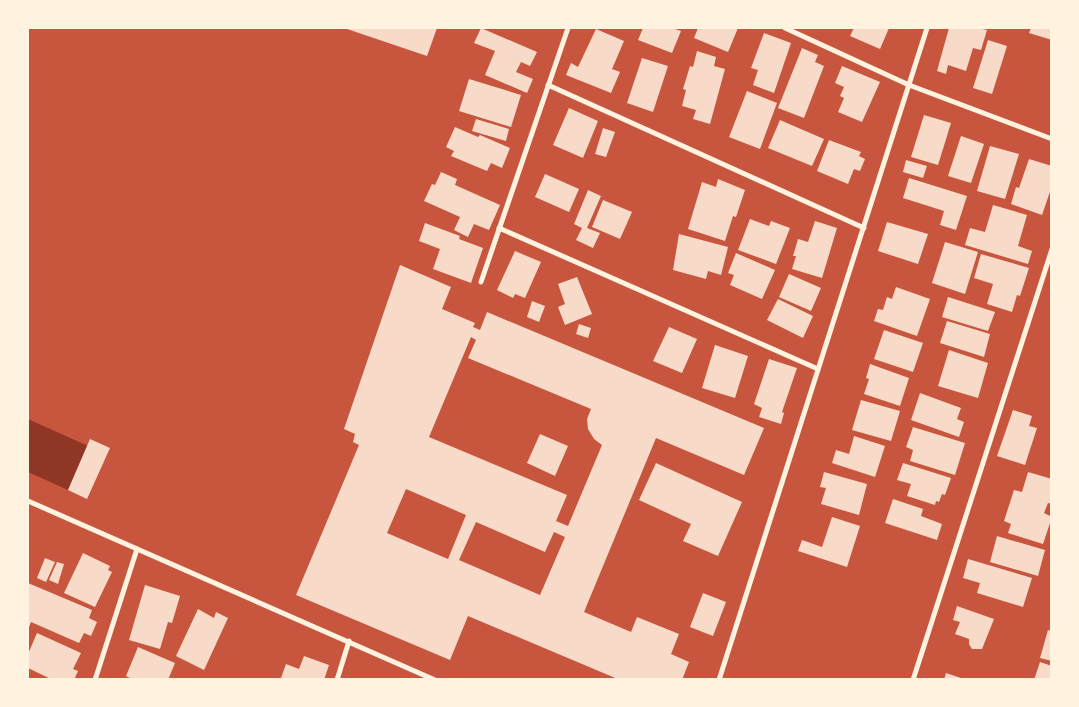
<svg xmlns="http://www.w3.org/2000/svg" width="1079" height="707" font-family="'DejaVu Sans',sans-serif">
	<style>
		.water { fill: #8f3625 }
		.building { fill: #f7dbc8; fill-rule: evenodd }
		.lines { fill: none; stroke-linecap: round; stroke-linejoin: round }
		.minor { stroke: #fff3e0; stroke-width: 5 }
	</style>
	<rect width="100%" height="100%" fill="#c8553d"/>
	<polygon class="water" points="28,419 88,446 68,490 28,472"/>
	<g class="building">
		<polygon points="344,28 437,28 427,56"/>
		<polygon points="481,28 537,52 530,66 521,62 516,72 533,79 527,93 485,75 495,51 474,43"/>
		<polygon points="643,28 672,28 681,31 672,53 638,40"/>
		<polygon points="698,28 738,28 728,52 694,38"/>
		<polygon points="854,28 889,28 880,49 850,36"/>
		<polygon points="949,28 978,28 987,30 981,50 973,48 966,71 948,65 946,74 937,71"/>
		<polygon points="1031,28 1052,28 1052,40 1029,33"/>
		<polygon points="596,29 624,41 612,69 620,72 611,93 566,75 571,63 578,67"/>
		<polygon points="764,33 791,43 774,93 753,85 758,70 751,68"/>
		<polygon points="988,40 1007,46 992,94 973,88"/>
		<polygon points="802,48 818,55 815,62 824,66 804,118 778,108"/>
		<polygon points="697,51 716,57 714,66 725,69 710,124 693,119 696,110 682,106 686,90 683,89 690,66 693,67"/>
		<polygon points="642,58 668,66 653,112 627,103"/>
		<polygon points="842,66 880,82 862,122 838,112 844,98 840,96 844,87 835,83"/>
		<polygon points="469,79 521,95 511,127 459,111"/>
		<polygon points="747,91 777,103 760,149 729,137"/>
		<polygon points="569,108 598,121 583,158 553,145"/>
		<polygon points="924,115 951,123 938,165 911,157"/>
		<polygon points="476,119 509,129 506,141 472,131"/>
		<polygon points="780,120 824,139 812,166 768,148"/>
		<polygon points="455,127 478,137 480,135 510,148 502,168 491,163 487,171 451,156 454,151 446,147"/>
		<polygon points="603,128 615,132 606,157 595,154"/>
		<polygon points="961,136 984,144 971,183 948,176"/>
		<polygon points="829,140 861,152 859,156 865,159 860,171 854,169 848,184 817,171"/>
		<polygon points="990,146 1019,154 1005,199 977,191"/>
		<polygon points="1029,159 1052,166 1052,186 1042,215 1011,204 1016,187 1019,188"/>
		<polygon points="906,160 927,166 923,178 903,172"/>
		<polygon points="441,172 457,179 455,185 500,205 489,230 474,224 468,237 454,230 460,217 424,201 432,184 435,185"/>
		<polygon points="545,174 579,189 569,212 535,197"/>
		<polygon points="909,178 967,196 956,230 940,225 944,211 903,198"/>
		<polygon points="718,179 745,190 736,217 733,216 725,241 688,229 702,182 716,187"/>
		<polygon points="588,190 601,196 587,228 600,233 593,248 576,240 582,228 574,224"/>
		<polygon points="603,200 632,212 620,239 592,227"/>
		<polygon points="993,205 1027,215 1018,246 1032,251 1028,264 965,245 970,228 985,232"/>
		<polygon points="750,219 769,226 771,221 790,228 776,264 738,250"/>
		<polygon points="815,221 837,228 822,278 792,269 796,256 793,256 798,239 808,242"/>
		<polygon points="887,222 928,234 918,264 878,251"/>
		<polygon points="425,223 460,236 459,239 483,248 471,283 433,269 440,249 419,241"/>
		<polygon points="679,234 728,247 721,275 708,271 706,279 673,270"/>
		<polygon points="945,242 978,252 965,294 932,283"/>
		<polygon points="515,251 541,262 525,298 515,294 513,298 497,290"/>
		<polygon points="736,253 775,270 762,299 730,285 734,275 728,273"/>
		<polygon points="981,254 1029,268 1020,296 1017,295 1012,312 987,304 993,284 974,278"/>
		<path d="M400,265L451,287L442,309L475,323L473,327L480,330L487,312L764,428L744,475L656,438L584,612L631,632L637,617L679,634L671,654L689,662L682,680H620L468,616L450,660L296,595L359,445L353,442L355,434L344,429ZM471,337L476,340L468,358L591,409L587,419L588,429L594,439L602,445L568,526L556,521L567,495L429,437ZM406,489L466,515L448,559L387,533ZM476,522L545,552L554,532L565,537L540,595L459,560Z"/>
		<polygon points="789,274 821,288 811,311 779,297"/>
		<polygon points="577,277 592,314 565,325 558,307 565,304 558,284"/>
		<polygon points="896,287 930,299 917,336 874,321 878,309 883,310 887,297 892,299"/>
		<polygon points="948,297 995,312 988,331 942,317"/>
		<polygon points="778,299 813,316 803,338 767,320"/>
		<polygon points="532,301 545,306 539,322 527,317"/>
		<polygon points="947,321 990,334 984,357 940,343"/>
		<polygon points="579,324 591,328 588,338 576,334"/>
		<polygon points="669,327 697,339 682,373 653,361"/>
		<polygon points="884,330 923,343 913,372 874,359"/>
		<polygon points="715,345 748,356 735,398 702,388"/>
		<polygon points="949,350 988,363 978,398 938,386"/>
		<polygon points="769,359 797,368 782,412 784,413 781,424 759,417 762,408 754,404"/>
		<polygon points="870,364 909,378 900,406 864,394 869,379 866,378"/>
		<polygon points="920,393 961,408 957,419 964,422 959,437 911,420"/>
		<polygon points="861,400 900,411 891,441 852,430"/>
		<polygon points="1013,410 1032,416 1029,426 1037,428 1025,465 997,456"/>
		<polygon points="913,427 965,443 955,475 910,461 913,450 906,447"/>
		<polygon points="540,434 568,446 555,476 527,463"/>
		<polygon points="854,436 885,446 875,477 832,463 836,450 849,454"/>
		<polygon points="90,439 110,448 87,499 68,490"/>
		<polygon points="656,463 742,502 718,556 683,541 691,524 639,500"/>
		<polygon points="903,463 951,478 945,495 942,494 939,502 936,501 935,505 907,496 911,484 897,480"/>
		<polygon points="824,472 867,484 859,515 821,504 826,488 820,487"/>
		<polygon points="1028,472 1052,479 1052,504 1048,503 1044,513 1052,517 1043,544 1008,533 1011,524 1004,521 1014,490 1022,492"/>
		<polygon points="893,499 923,509 921,516 942,524 937,540 885,523"/>
		<polygon points="832,517 860,526 847,567 798,551 802,540 822,547"/>
		<polygon points="997,536 1045,550 1038,576 990,562"/>
		<polygon points="83,553 110,566 108,570 112,572 95,607 64,593"/>
		<polygon points="45,558 55,562 46,582 37,578"/>
		<polygon points="968,559 1032,578 1023,607 977,593 980,583 963,578"/>
		<polygon points="57,562 64,564 58,584 49,580"/>
		<polygon points="28,583 92,610 89,618 97,622 91,636 84,633 79,643 31,622 28,630"/>
		<polygon points="145,585 180,596 172,623 168,622 160,649 129,640"/>
		<polygon points="703,593 726,602 713,636 690,627"/>
		<polygon points="957,606 994,619 982,649 972,649 969,644 969,639 955,634 960,622 953,620"/>
		<polygon points="198,609 214,618 216,612 228,618 204,670 176,656"/>
		<polygon points="1048,630 1052,631 1052,661 1040,658"/>
		<polygon points="37,633 81,653 73,669 78,671 74,680 53,680 28,668 28,654"/>
		<polygon points="138,647 175,663 168,680 134,680 126,676"/>
		<polygon points="304,656 329,665 324,680 281,678 286,664 299,669"/>
		<polygon points="1040,662 1052,666 1052,680 1034,680"/>
		<polygon points="946,673 964,679 964,680 944,680"/>
	</g>
	<g class="lines">
		<g class="minor">
			<polyline points="785,28 909,85 1052,139"/>
			<polyline points="548,85 864,228"/>
			<polyline points="499,228 818,369"/>
			<polyline points="481,282 568,28"/>
			<polyline points="28,501 435,680"/>
			<polyline points="95,680 137,549"/>
			<polyline points="337,680 349,641"/>
			<polyline points="719,680 927,28"/>
			<polyline points="913,680 1052,249"/>
		</g>
	</g>
	<rect width="1079" height="707" fill="none" stroke="#fff3e0" stroke-width="58"/>
</svg>
